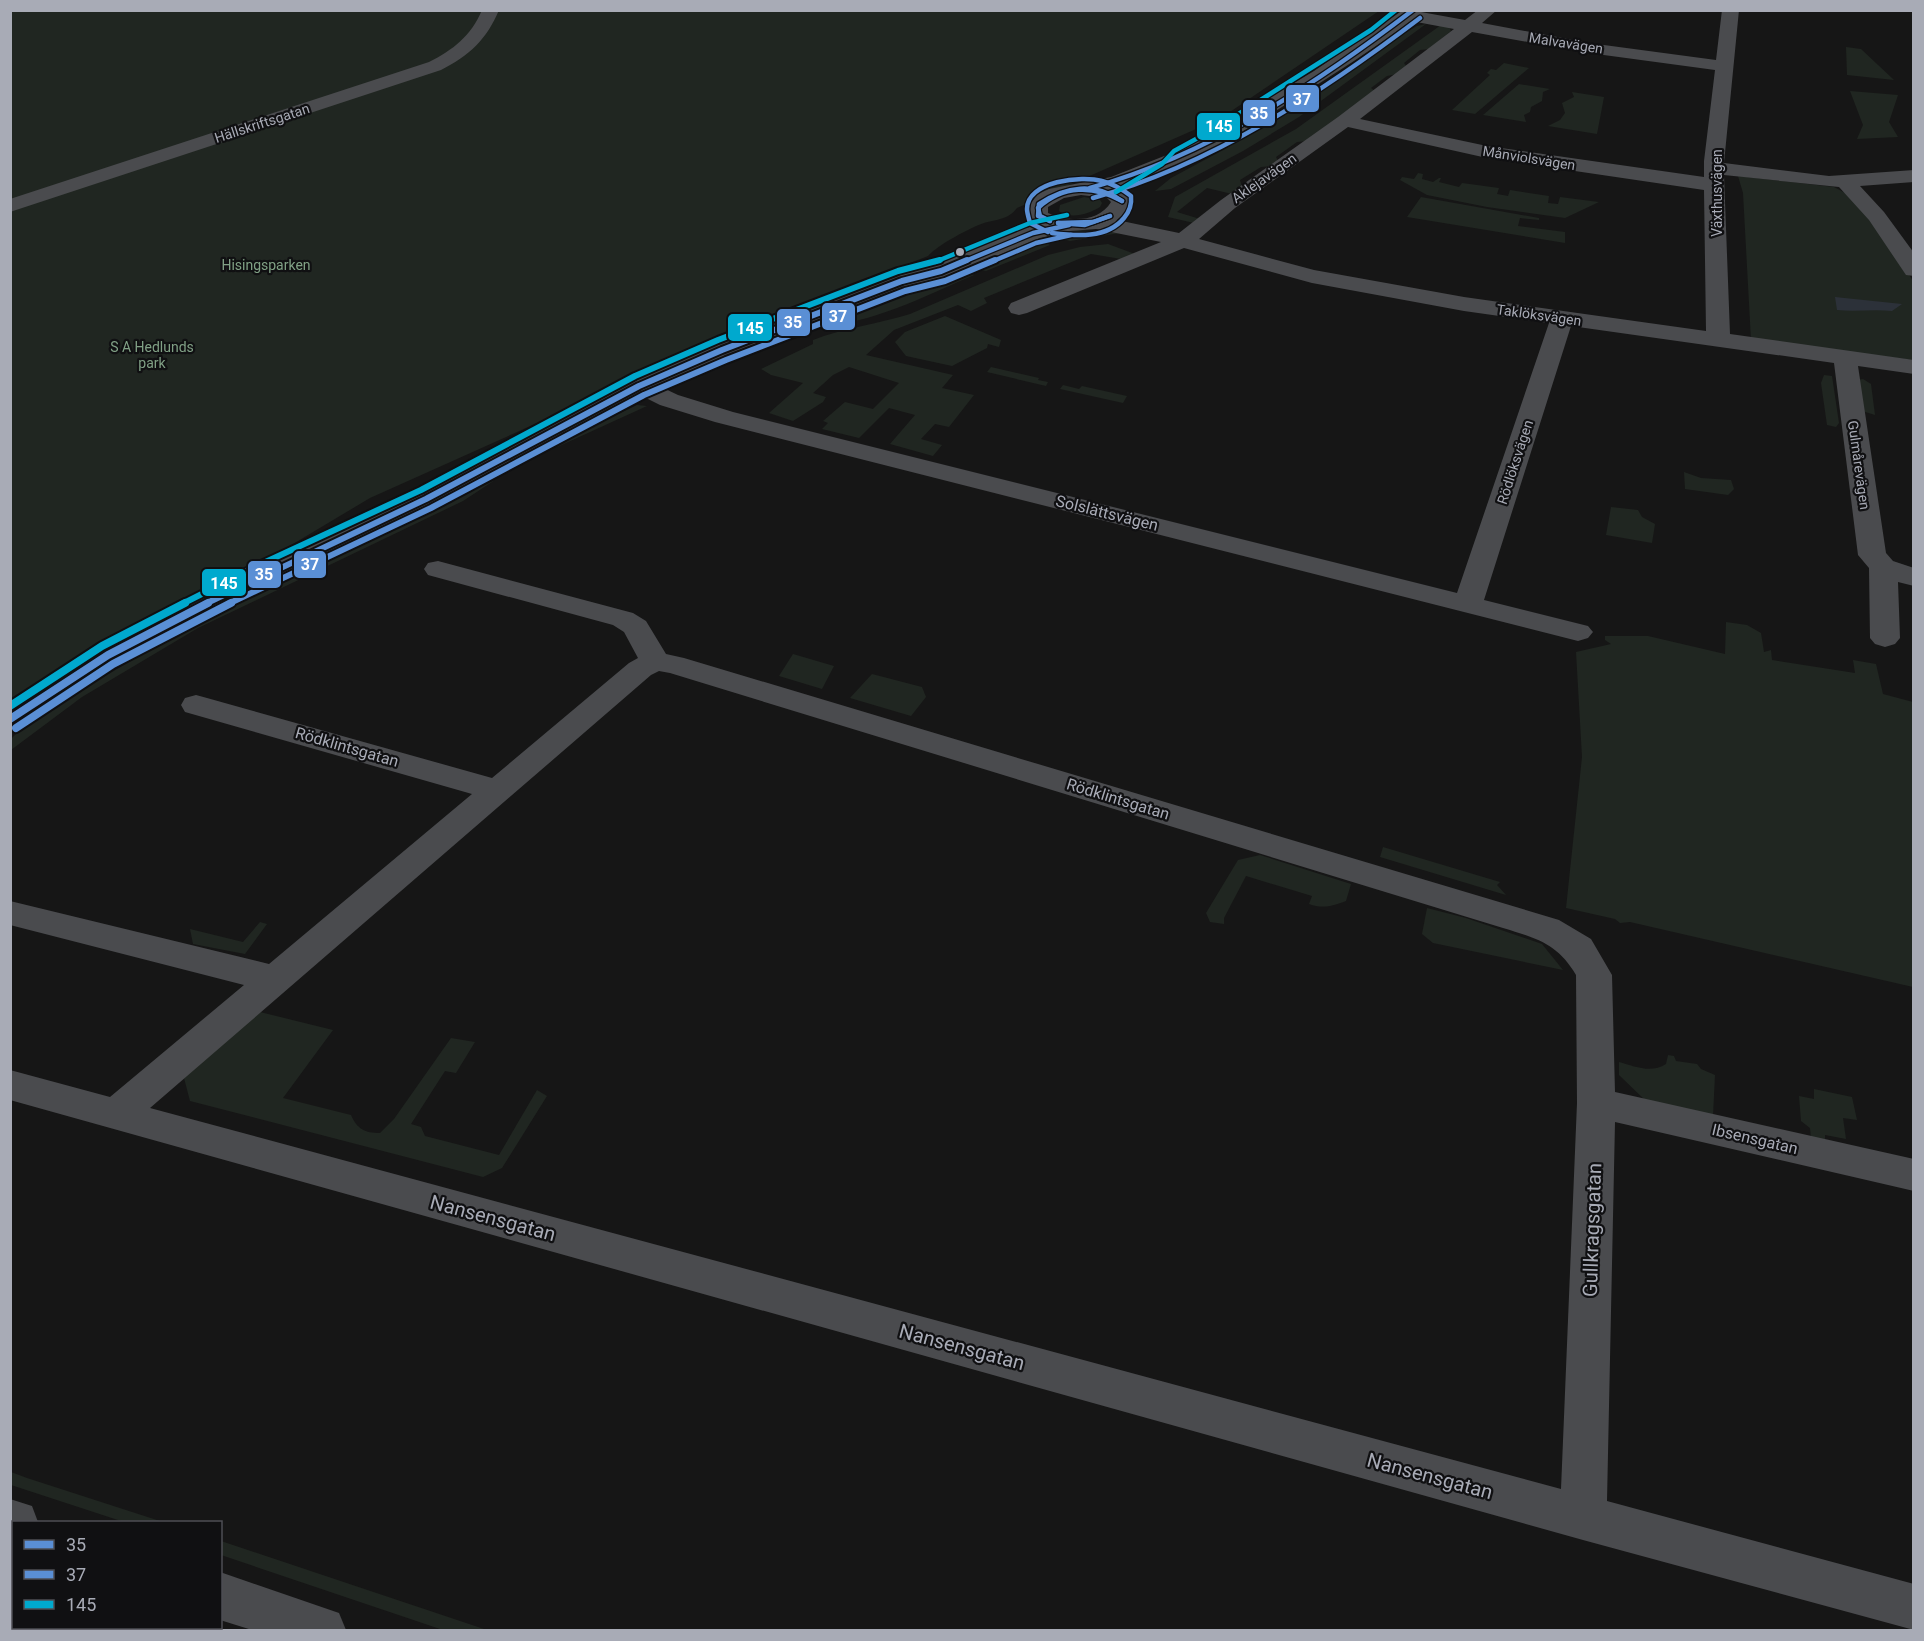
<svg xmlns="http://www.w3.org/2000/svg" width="1924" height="1641" font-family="Roboto,sans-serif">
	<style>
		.green { fill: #202621 }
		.water { fill: #2c3139 }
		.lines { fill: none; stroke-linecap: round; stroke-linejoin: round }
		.minor { fill: #4a4b4e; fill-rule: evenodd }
		.bus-1-far2-casing { stroke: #101012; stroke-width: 7 }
		.bus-1-far1-casing { stroke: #101012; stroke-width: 10 }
		.bus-1-casing { stroke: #101012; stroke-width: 12 }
		.bus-2-far2-casing { stroke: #101012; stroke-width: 7 }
		.bus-2-far1-casing { stroke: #101012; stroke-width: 10 }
		.bus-2-casing { stroke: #101012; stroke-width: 12 }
		.bus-3-far2-casing { stroke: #101012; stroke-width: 7 }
		.bus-3-far1-casing { stroke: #101012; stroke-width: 10 }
		.bus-3-casing { stroke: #101012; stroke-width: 12 }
		.bus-1-far2 { stroke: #5a8fd5; stroke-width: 4.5 }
		.bus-1-far1 { stroke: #5a8fd5; stroke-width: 6 }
		.bus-1 { stroke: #5a8fd5; stroke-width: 8 }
		.bus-2-far2 { stroke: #5a8fd5; stroke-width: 4.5 }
		.bus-2-far1 { stroke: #5a8fd5; stroke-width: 6 }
		.bus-2 { stroke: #5a8fd5; stroke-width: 8 }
		.bus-3-far2 { stroke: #00a9ce; stroke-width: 4.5 }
		.bus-3-far1 { stroke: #00a9ce; stroke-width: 6 }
		.bus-3 { stroke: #00a9ce; stroke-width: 8 }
		.bus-dot { fill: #a8abb6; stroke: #101012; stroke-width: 2 }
		.labels { text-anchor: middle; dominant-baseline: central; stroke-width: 4.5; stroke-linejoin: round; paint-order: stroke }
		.far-street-label { font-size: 14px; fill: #a8abb6; stroke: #101012 }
		.far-park-label { font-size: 14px; fill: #80a085; stroke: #101012 }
		.street-label { font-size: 16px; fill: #a8abb6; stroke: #101012 }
		.near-street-label { font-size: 20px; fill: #a8abb6; stroke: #101012 }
		.line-badge { stroke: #101012; stroke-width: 2 }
		.badge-label { font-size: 16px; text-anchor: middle; font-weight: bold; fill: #fff }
	</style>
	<rect width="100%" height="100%" fill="#161616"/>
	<g class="green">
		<path d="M10,11H1379L1221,118L1017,208C1008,220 997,219 984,223C970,228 939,244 928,256L778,315L370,498L11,712Z"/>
		<polygon points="1426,24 1299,117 1243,151 1171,189 1155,191 1171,178 1225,149 1292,107 1352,64 1417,26"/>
		<polygon points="1441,25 1449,27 1451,31 1429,49 1420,50 1404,63 1407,67 1397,74 1387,76 1371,88 1375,91 1308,141 1297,142 1276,157 1278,161 1272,166 1261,167 1240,180 1242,187 1232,194 1207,188 1177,212 1200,219 1194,223 1168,217 1175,197 1296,129"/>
		<polygon points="1846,47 1861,49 1894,80 1847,75"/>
		<polygon points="1504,63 1529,68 1475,114 1452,110 1490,75 1487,73 1491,69 1496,70"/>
		<polygon points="1519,84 1550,89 1543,92 1542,101 1531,107 1530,112 1524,115 1526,122 1483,115"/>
		<polygon points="1850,91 1898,95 1889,122 1898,137 1857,139 1863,125"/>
		<polygon points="1572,92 1604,97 1597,134 1548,126 1560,120 1565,113 1562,103 1574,97"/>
		<polygon points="1418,173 1423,174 1422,179 1433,182 1439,178 1441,178 1439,182 1459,187 1462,183 1499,188 1497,194 1508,196 1510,190 1549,196 1548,203 1558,204 1560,197 1599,202 1565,218 1487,207 1427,195 1400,180 1402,177 1414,179"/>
		<polygon points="1738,176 1834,187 1847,194 1867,216 1893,249 1913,281 1913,360 1751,340 1743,193"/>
		<path d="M1084,197L1100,200L1102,203L1100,207C1088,214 1071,220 1059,211L1060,205Z"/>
		<polygon points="1421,197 1539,218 1539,220 1520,218 1518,226 1565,232 1565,243 1407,217"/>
		<polygon points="1077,230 1120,233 1070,241 1049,235"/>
		<polygon points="1045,242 1050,245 986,271 977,269"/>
		<path d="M1108,244L1135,254L1121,259L1091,254L984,298L987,303L971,311L958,305L894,330L866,355L953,375L942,388L974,395L949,427L935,424L921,439L942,445L933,456L890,444L915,415L889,408L859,438L822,429L828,423L823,421L845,402L873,409L899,383L849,367L833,375L813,393L826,397L823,402L793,421L769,413L803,383L771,375L761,369L813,344V340C844,328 878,324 910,314L1048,255L1080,247Z"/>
		<path d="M964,267L974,275C941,289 863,328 829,323Z"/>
		<polygon points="945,316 1001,340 999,347 988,344 987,348 952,366 906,356 895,342 905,332"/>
		<polygon points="991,367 1039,378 1038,380 1048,382 1046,386 987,372"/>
		<polygon points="1824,375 1832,376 1839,423 1836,427 1827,425 1821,383"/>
		<polygon points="1863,379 1871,384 1875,415 1862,411 1857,380"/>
		<polygon points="1063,385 1079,389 1082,386 1127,396 1123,403 1060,389"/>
		<polygon points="637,405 647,406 555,448 594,425"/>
		<polygon points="1684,472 1701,478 1731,480 1734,489 1728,495 1685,489"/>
		<polygon points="495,480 463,501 198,628 82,697 11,750 11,739 15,735 81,690 194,624"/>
		<polygon points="1611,507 1638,510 1642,517 1655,524 1652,543 1606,535"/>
		<polygon points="1726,622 1747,625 1761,633 1764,652 1771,650 1772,660 1855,673 1853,660 1876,664 1883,694 1913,702 1913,987 1630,922 1620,923 1615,919 1566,908 1582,757 1576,652 1611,644 1605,640 1605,636 1648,636 1725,654"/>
		<polygon points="793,654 834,666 822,689 779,676"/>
		<polygon points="872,674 922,687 926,697 911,716 850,698"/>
		<polygon points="1383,847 1500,882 1497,885 1506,895 1380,857"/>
		<path d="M1260,855L1351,884L1346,901C1332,906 1323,909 1309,904L1312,896L1246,876L1224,918V924L1210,922L1206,913L1238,860Z"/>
		<polygon points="1427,908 1466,918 1542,944 1563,970 1433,943 1422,934"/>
		<polygon points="260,922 267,924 245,954 193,944 190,929 243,942"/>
		<path d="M260,1012L333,1030L283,1098L351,1115C357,1129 365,1133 380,1133L394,1119L451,1038L475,1042L456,1073L445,1071L411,1124L421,1127L425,1136L499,1155L537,1090L547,1096L502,1168L483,1177L190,1101L184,1078Z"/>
		<path d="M1668,1055L1674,1056L1676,1061L1697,1064L1701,1069L1715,1075L1713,1116L1646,1101L1619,1075V1062C1634,1066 1651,1074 1666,1064Z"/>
		<polygon points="1814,1089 1852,1097 1857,1120 1843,1118 1846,1139 1825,1135 1825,1141 1811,1138 1810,1128 1801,1121 1799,1096 1814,1099"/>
		<polygon points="11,1472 27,1478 163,1522 124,1522 11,1485"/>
		<polygon points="221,1541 487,1630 443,1630 221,1555"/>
		<polygon points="11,1584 13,1584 14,1628 172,1628 181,1630 11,1630"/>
	</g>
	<path class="water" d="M1835,297L1902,304L1892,311C1873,309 1856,312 1837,310Z"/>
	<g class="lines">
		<g class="minor">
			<path d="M482,10H499C487,39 469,56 441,70L10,212V199L429,62C453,50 471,36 482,10Z"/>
			<path d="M1403,10H1422L1421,12L1465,20L1478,10H1497L1482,23L1589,43L1716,60L1722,10H1739L1724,163L1829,176L1914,170V182L1860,186L1884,212L1914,253V276L1906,275L1869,220L1839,187L1724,175L1730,334L1914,360V374L1858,366L1886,553L1893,561L1914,568V586L1898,582L1900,638L1895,644L1885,647L1875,644L1870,638L1869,568L1858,555L1834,363L1571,326L1484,600L1588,626L1593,632L1588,638L1578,641L715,422L660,405L640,395L435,505L273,581L170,633L119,661L21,726L10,729V705L97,649L150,621L253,569L417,493L630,381L714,345L894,276L933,266L1025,228L1040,225L1031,220L1027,208L1038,194L1049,189L1111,177L1187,147L1314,71ZM1411,21L1454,29L1338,117L1221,200L1179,233L1117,220L1124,215L1132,201L1120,189L1116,188C1181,172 1237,135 1293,100C1333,75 1373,49 1411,21ZM1472,32L1589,53L1715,70L1704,161V177L1487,146L1360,119ZM1348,127L1487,158L1704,190L1706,331L1464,297L1314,270L1199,239L1235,208ZM1081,195L1107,198L1111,202C1099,223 1067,222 1048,213V207L1064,198ZM1096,229L1161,242L1011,303L1008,308L1011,313L1019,315L1027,313L1184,248L1312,283L1464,311L1549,323L1457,593L733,412L678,395L659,386L730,355L910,286L949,276L1040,238L1070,231Z"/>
			<path d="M438,561L633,613L646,621L666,654L684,658L1559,920L1591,939L1612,975L1615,1092L1914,1159V1191L1615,1122L1607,1501L1914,1584V1630L1583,1540L10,1100V1070L110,1097L244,985L10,925V901L269,964L472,794L185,712L181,705L185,698L196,695L207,698L492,778L629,663L638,658L624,632L613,625L428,575L424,569L428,563ZM659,671L670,673L1503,928C1536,938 1558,944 1576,975L1577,1103L1561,1489L150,1108L651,675Z"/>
			<polygon points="10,1499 32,1506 38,1522 14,1522 14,1544 10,1543"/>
			<polygon points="220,1572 339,1613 346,1630 252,1630 220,1620"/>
		</g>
		<defs>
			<g id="bus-1-far2">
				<path d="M1090,188C1209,155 1316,84 1413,10"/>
				<path d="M1050,221L1038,216L1039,204C1066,186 1095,182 1122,201"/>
				<path d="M1050,221L1040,216L1038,208C1063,185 1093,185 1122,201"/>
				<polyline points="1058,223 1093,222 1110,216"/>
				<polyline points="1058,223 1085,225 1110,216"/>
				<polyline points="963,262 1033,233 1069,225"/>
			</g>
			<polyline id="bus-1-far1" points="205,604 426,499 639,386 722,350 902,281 941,271 967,260"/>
			<polyline id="bus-1" points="10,719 108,655 208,603"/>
			<g id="bus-2-far2">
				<path d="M1093,198C1213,164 1321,93 1420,18"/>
				<path d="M1048,232L1030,223C1029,219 1027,213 1027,209C1027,181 1082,175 1102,181C1114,184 1122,189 1131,196C1132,205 1130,211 1124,218C1107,239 1076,236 1052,233"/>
				<polyline points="991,262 1036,243 1071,235"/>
			</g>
			<polyline id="bus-2-far1" points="228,604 431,508 644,395 726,360 905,291 945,281 995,260"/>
			<polyline id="bus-2" points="16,728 113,664 231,603"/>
			<g id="bus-3-far2">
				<polyline points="1116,192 1162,164 1174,151 1218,127 1371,30 1396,10"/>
				<polyline points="935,262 1030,223 1067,215"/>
			</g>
			<polyline id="bus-3-far1" points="182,604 259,565 421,490 635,376 718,340 898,271 940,260"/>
			<polyline id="bus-3" points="10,706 102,646 185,603"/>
		</defs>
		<use href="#bus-1-far2" class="bus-1-far2-casing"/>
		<use href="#bus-1-far1" class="bus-1-far1-casing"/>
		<use href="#bus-1" class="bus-1-casing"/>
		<use href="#bus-2-far2" class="bus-2-far2-casing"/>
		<use href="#bus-2-far1" class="bus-2-far1-casing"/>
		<use href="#bus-2" class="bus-2-casing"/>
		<use href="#bus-3-far2" class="bus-3-far2-casing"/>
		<use href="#bus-3-far1" class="bus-3-far1-casing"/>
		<use href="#bus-3" class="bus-3-casing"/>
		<use href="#bus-1-far2" class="bus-1-far2"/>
		<use href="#bus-1-far1" class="bus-1-far1"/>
		<use href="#bus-1" class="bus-1"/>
		<use href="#bus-2-far2" class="bus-2-far2"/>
		<use href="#bus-2-far1" class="bus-2-far1"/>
		<use href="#bus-2" class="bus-2"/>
		<use href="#bus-3-far2" class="bus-3-far2"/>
		<use href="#bus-3-far1" class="bus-3-far1"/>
		<use href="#bus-3" class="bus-3"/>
	</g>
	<circle class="bus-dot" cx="960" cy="252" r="5"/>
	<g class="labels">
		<g class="far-street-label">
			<text transform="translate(1566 43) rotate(9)">Malvavägen</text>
			<text transform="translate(262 123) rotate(-18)">Hällskriftsgatan</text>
			<text transform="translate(1529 158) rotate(9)">Månviolsvägen</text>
			<text transform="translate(1264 178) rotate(-35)">Aklejavägen</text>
			<text transform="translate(1717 193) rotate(-90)">Växthusvägen</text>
			<text transform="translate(1539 315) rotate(8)">Taklöksvägen</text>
			<text transform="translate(1515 462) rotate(-72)">Rödlöksvägen</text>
			<text transform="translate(1859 465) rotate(82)">Gulmårevägen</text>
		</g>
		<g class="far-park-label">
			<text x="266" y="265">Hisingsparken</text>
			<text x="152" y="347">S A Hedlunds<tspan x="152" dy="16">park</tspan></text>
		</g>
		<g class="street-label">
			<text transform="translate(1107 513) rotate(14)">Solslättsvägen</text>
			<text transform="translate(347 747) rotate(16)">Rödklintsgatan</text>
			<text transform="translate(1118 799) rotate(17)">Rödklintsgatan</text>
			<text transform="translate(1755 1139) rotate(13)">Ibsensgatan</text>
		</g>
		<g class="near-street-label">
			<text transform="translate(493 1218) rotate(15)">Nansensgatan</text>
			<text transform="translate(1592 1230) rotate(-88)">Gullkragsgatan</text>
			<text transform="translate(962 1347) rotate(15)">Nansensgatan</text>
			<text transform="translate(1430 1476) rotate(15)">Nansensgatan</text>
		</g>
	</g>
	<g class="line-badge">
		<rect x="1285" y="84" width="35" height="29" rx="6" fill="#5a8fd5"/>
		<rect x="1242" y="99" width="34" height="28" rx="6" fill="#5a8fd5"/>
		<rect x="1196" y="112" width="45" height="29" rx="6" fill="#00a9ce"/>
		<rect x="821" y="302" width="35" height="29" rx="6" fill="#5a8fd5"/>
		<rect x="776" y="308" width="35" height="29" rx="6" fill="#5a8fd5"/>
		<rect x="727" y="313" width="46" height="29" rx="6" fill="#00a9ce"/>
		<rect x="293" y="550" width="34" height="29" rx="6" fill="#5a8fd5"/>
		<rect x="247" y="560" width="35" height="29" rx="6" fill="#5a8fd5"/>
		<rect x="201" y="568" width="46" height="29" rx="6" fill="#00a9ce"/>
	</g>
	<g class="badge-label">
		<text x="1302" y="105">37</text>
		<text x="1259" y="119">35</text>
		<text x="1219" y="132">145</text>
		<text x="838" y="322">37</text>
		<text x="793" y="328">35</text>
		<text x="750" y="334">145</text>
		<text x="310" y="570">37</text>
		<text x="264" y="580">35</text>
		<text x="224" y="589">145</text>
	</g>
	<rect width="1924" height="1641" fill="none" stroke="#a8abb6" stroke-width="24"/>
	<rect x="12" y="1521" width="210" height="108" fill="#101012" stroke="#4d4e54" stroke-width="1.5"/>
	<rect x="24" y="1540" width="30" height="9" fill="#5a8fd5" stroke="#4d4e54" stroke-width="1.5"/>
	<text x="66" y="1551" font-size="18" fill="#a8abb6">35</text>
	<rect x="24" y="1570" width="30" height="9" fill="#5a8fd5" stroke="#4d4e54" stroke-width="1.5"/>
	<text x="66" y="1581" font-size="18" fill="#a8abb6">37</text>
	<rect x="24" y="1600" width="30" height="9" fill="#00a9ce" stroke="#4d4e54" stroke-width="1.5"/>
	<text x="66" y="1611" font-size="18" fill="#a8abb6">145</text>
</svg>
